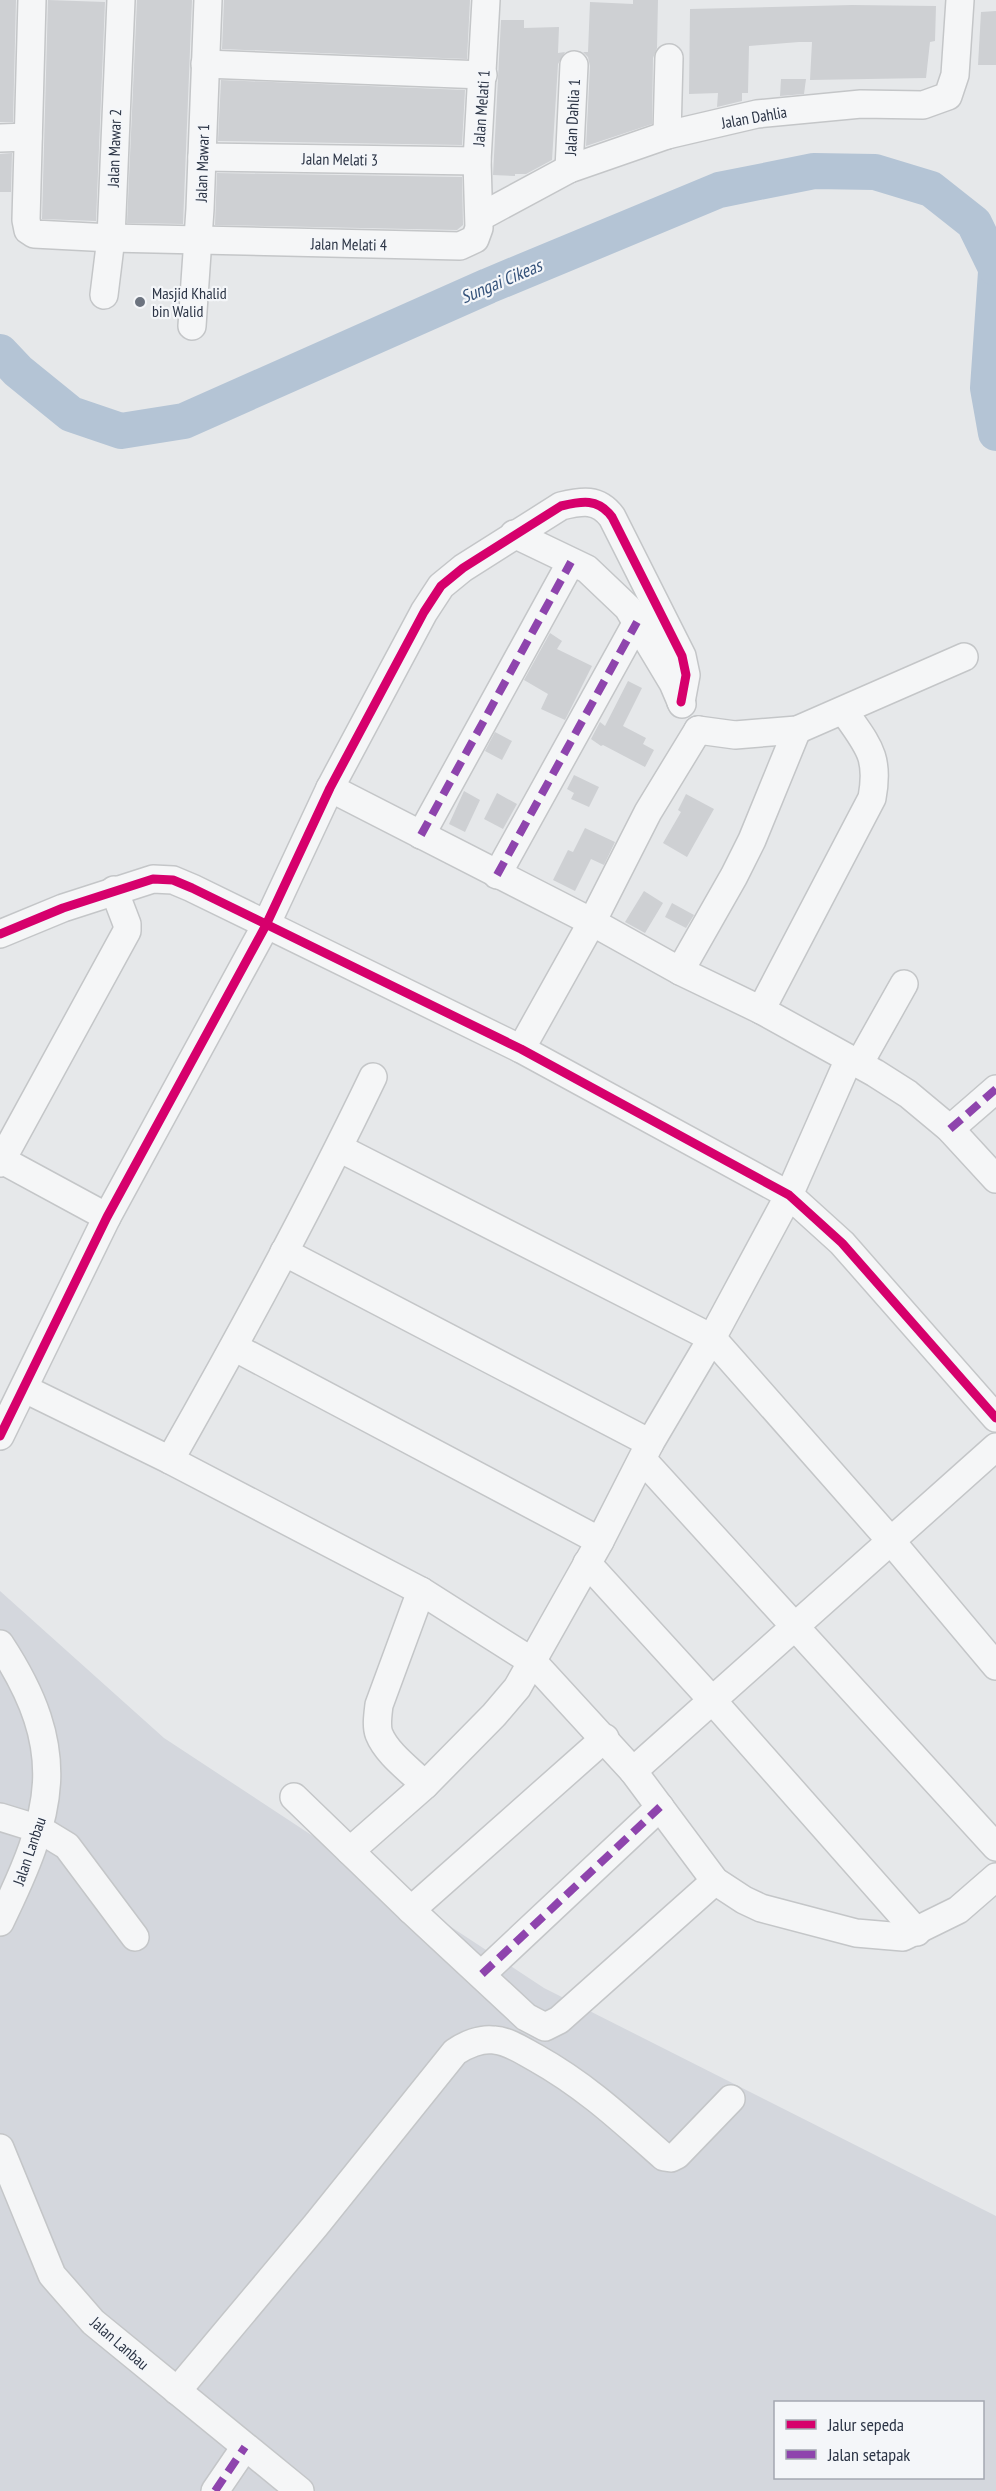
<svg xmlns="http://www.w3.org/2000/svg" width="996" height="2491" font-family="'PT Sans Narrow',sans-serif">
	<style>
		.built { fill: #d4d7dd; fill-rule: evenodd }
		.lines { fill: none; stroke-linecap: round; stroke-linejoin: round }
		.river { stroke: #b4c4d5; stroke-width: 36 }
		.building { fill: #ced0d3 }
		.minor-casing { stroke: #c4c6c8; stroke-width: 30 }
		.minor { stroke: #f5f6f7; stroke-width: 27 }
		.quiet { stroke: #8e44ad; stroke-width: 8; stroke-dasharray: 15 8; stroke-linecap: butt }
		.cycleway-casing { stroke: #f4f6f9; stroke-width: 13 }
		.cycleway { stroke: #d6006c; stroke-width: 9 }
		.poi-dot { fill: #6c737f; stroke: #f4f6f9; stroke-width: 2 }
		.labels { text-anchor: middle; dominant-baseline: central; stroke-width: 4.5; stroke-linejoin: round; paint-order: stroke }
		.street-label { font-size: 16px; fill: #2b3445; stroke: #f4f6f9 }
		.poi-label { font-size: 16px; fill: #2b3445; stroke: #f4f6f9; text-anchor: start }
		.water-label { font-size: 18px; font-style: italic; fill: #34527a; stroke: #f4f6f9 }
	</style>
	<rect width="100%" height="100%" fill="#e6e8ea"/>
	<path class="built" d="M0,1591L164,1738L544,1988L996,2216V2491H0ZM776,2402H982V2478H776Z"/>
	<g class="lines">
		<g class="river">
			<polyline points="996,272 988,388 996,433"/>
			<polyline points="0,352 18,371 71,414 121,431 184,421 488,286 719,190 814,171 875,172 931,189 974,223 996,268"/>
		</g>
	</g>
	<g class="building">
		<polygon points="0,0 16,0 13,122 0,122"/>
		<polygon points="48,0 105,2 96,221 42,219"/>
		<polygon points="137,0 192,0 183,224 127,223"/>
		<polygon points="224,0 470,0 467,59 222,49"/>
		<polygon points="633,0 658,0 657,48 653,58 652,124 586,146 590,66 588,57 583,52 588,52 590,2 633,4"/>
		<polygon points="852,5 936,6 935,41 930,42 926,78 810,80 812,42 799,42 749,46 748,93 742,93 742,101 717,107 718,93 689,94 690,9"/>
		<polygon points="996,11 996,65 978,65 981,12"/>
		<polygon points="501,20 524,20 524,28 559,27 558,53 565,52 558,64 552,160 526,174 515,174 515,176 493,175"/>
		<polygon points="781,79 806,79 804,94 780,96"/>
		<polygon points="221,80 465,90 462,145 218,141"/>
		<polygon points="12,153 11,192 0,192 0,154"/>
		<polygon points="217,173 462,177 463,225 457,230 215,225"/>
		<polygon points="550,633 562,641 557,649 592,666 565,720 541,709 548,694 524,680"/>
		<polygon points="628,681 642,688 623,726 646,738 643,744 654,750 645,767 603,745 601,746 591,739 600,722 605,726"/>
		<polygon points="495,732 512,741 502,760 485,751"/>
		<polygon points="574,775 599,787 589,807 571,799 574,793 567,789"/>
		<polygon points="464,791 480,800 465,832 449,824"/>
		<polygon points="497,793 517,804 503,829 484,819"/>
		<polygon points="686,794 714,809 687,857 663,843 681,812 678,810"/>
		<polygon points="585,828 615,842 604,865 591,859 575,891 553,880 568,850 573,852"/>
		<polygon points="644,891 663,903 645,933 625,922"/>
		<polygon points="672,903 694,915 686,928 665,917"/>
	</g>
	<g class="lines">
		<defs>
			<g id="minor">
				<polyline points="32,0 26,220 28,230 34,234 111,238 460,246 475,239 479,228 477,161 486,0"/>
				<polyline points="205,64 483,75"/>
				<polyline points="667,135 669,58"/>
				<polyline points="0,138 28,137"/>
				<polyline points="202,157 477,161"/>
				<polyline points="569,169 574,65"/>
				<polyline points="480,217 569,169 667,135 757,114 861,104 923,105 948,96 955,75 960,0"/>
				<polyline points="104,295 111,238 121,0"/>
				<polyline points="192,326 200,209 208,0"/>
				<polyline points="514,534 587,569 628,608 673,683 682,704"/>
				<polyline points="698,730 735,735 797,730 964,657"/>
				<polyline points="330,788 592,922 680,971 761,1010 875,1073 908,1094 950,1129 996,1179"/>
				<polyline points="421,835 571,562"/>
				<polyline points="497,875 637,622"/>
				<polyline points="0,934 63,908 153,879 173,880 192,888 521,1049 789,1195 842,1243 996,1418"/>
				<polyline points="680,971 734,876 752,840 797,730"/>
				<path d="M761,1010L872,798C880,755 867,745 844,711"/>
				<polyline points="521,1049 592,922 648,812 698,730"/>
				<polyline points="859,1064 904,984"/>
				<polyline points="950,1129 996,1089"/>
				<polyline points="339,1148 712,1338 891,1541 996,1666"/>
				<polyline points="0,1159 107,1217"/>
				<polyline points="0,1163 127,931 127,924 114,890"/>
				<polyline points="284,1252 650,1443"/>
				<polyline points="234,1347 600,1541"/>
				<polyline points="25,1389 170,1460 421,1591 533,1662 633,1771 715,1881 744,1900 761,1908 856,1933 903,1937 958,1910 996,1877"/>
				<path d="M0,1436L107,1217L266,925L330,788L424,612L441,586L463,568L561,506C582,501 598,498 612,517L682,656L686,675L681,702"/>
				<path d="M170,1460C241,1335 310,1208 373,1077"/>
				<polyline points="643,1460 996,1847"/>
				<polyline points="587,1563 712,1700 917,1932"/>
				<path d="M421,1591L379,1705C378,1714 376,1726 379,1734C387,1754 410,1770 425,1785"/>
				<path d="M0,1644C71,1752 53,1813 0,1922"/>
				<polyline points="633,1771 996,1447"/>
				<polyline points="294,1797 411,1910 526,2017 545,2027 559,2020 715,1881"/>
				<polyline points="0,1817 39,1829 67,1846 135,1937"/>
				<polyline points="350,1851 425,1785 494,1715 517,1688 600,1541 650,1443 712,1338 789,1195 849,1059"/>
				<polyline points="411,1910 605,1738"/>
				<polyline points="482,1974 660,1807"/>
				<polyline points="0,2148 52,2275 93,2322 300,2491"/>
				<path d="M177,2391L316,2225L455,2052C465,2045 481,2038 494,2040C509,2041 523,2051 536,2058C586,2086 622,2120 664,2157L671,2158L677,2155L731,2099"/>
				<polyline points="215,2491 245,2447"/>
			</g>
		</defs>
		<use href="#minor" class="minor-casing"/>
		<use href="#minor" class="minor"/>
		<g class="quiet">
			<polyline points="421,835 571,562"/>
			<polyline points="497,875 637,622"/>
			<polyline points="950,1129 996,1089"/>
			<polyline points="482,1974 660,1807"/>
			<polyline points="215,2491 245,2447"/>
		</g>
		<defs>
			<g id="cycleway">
				<polyline points="0,934 63,908 153,879 173,880 192,888 521,1049 789,1195 842,1243 996,1418"/>
				<path d="M0,1436L107,1217L266,925L330,788L424,612L441,586L463,568L561,506C582,501 598,498 612,517L682,656L686,675L681,702"/>
			</g>
		</defs>
		<use href="#cycleway" class="cycleway-casing"/>
		<use href="#cycleway" class="cycleway"/>
	</g>
	<circle class="poi-dot" cx="140" cy="302" r="6"/>
	<g class="labels">
		<g class="street-label">
			<text transform="translate(481 108) rotate(-86)">Jalan Melati 1</text>
			<text transform="translate(572 117) rotate(-87)">Jalan Dahlia 1</text>
			<text transform="translate(754 117) rotate(-10)">Jalan Dahlia</text>
			<text transform="translate(114 148) rotate(-88)">Jalan Mawar 2</text>
			<text transform="translate(340 159) rotate(1)">Jalan Melati 3</text>
			<text transform="translate(202 163) rotate(-88)">Jalan Mawar 1</text>
			<text transform="translate(349 244) rotate(1)">Jalan Melati 4</text>
			<text transform="translate(29 1851) rotate(-71)">Jalan Lanbau</text>
			<text transform="translate(120 2343) rotate(41)">Jalan Lanbau</text>
		</g>
		<g class="poi-label">
			<text x="152" y="293">Masjid Khalid<tspan x="152" dy="18">bin Walid</tspan></text>
		</g>
		<g class="water-label">
			<text transform="translate(501 281) rotate(-23)">Sungai Cikeas</text>
		</g>
	</g>
	<rect x="774" y="2401" width="210" height="78" fill="#f4f6f9" stroke="#a4a8b1" stroke-width="1.5"/>
	<rect x="786" y="2420" width="30" height="9" fill="#d6006c" stroke="#a4a8b1" stroke-width="1.5"/>
	<text x="828" y="2431" font-size="18" fill="#2b3445">Jalur sepeda</text>
	<rect x="786" y="2450" width="30" height="9" fill="#8e44ad" stroke="#a4a8b1" stroke-width="1.5"/>
	<text x="828" y="2461" font-size="18" fill="#2b3445">Jalan setapak</text>
</svg>
